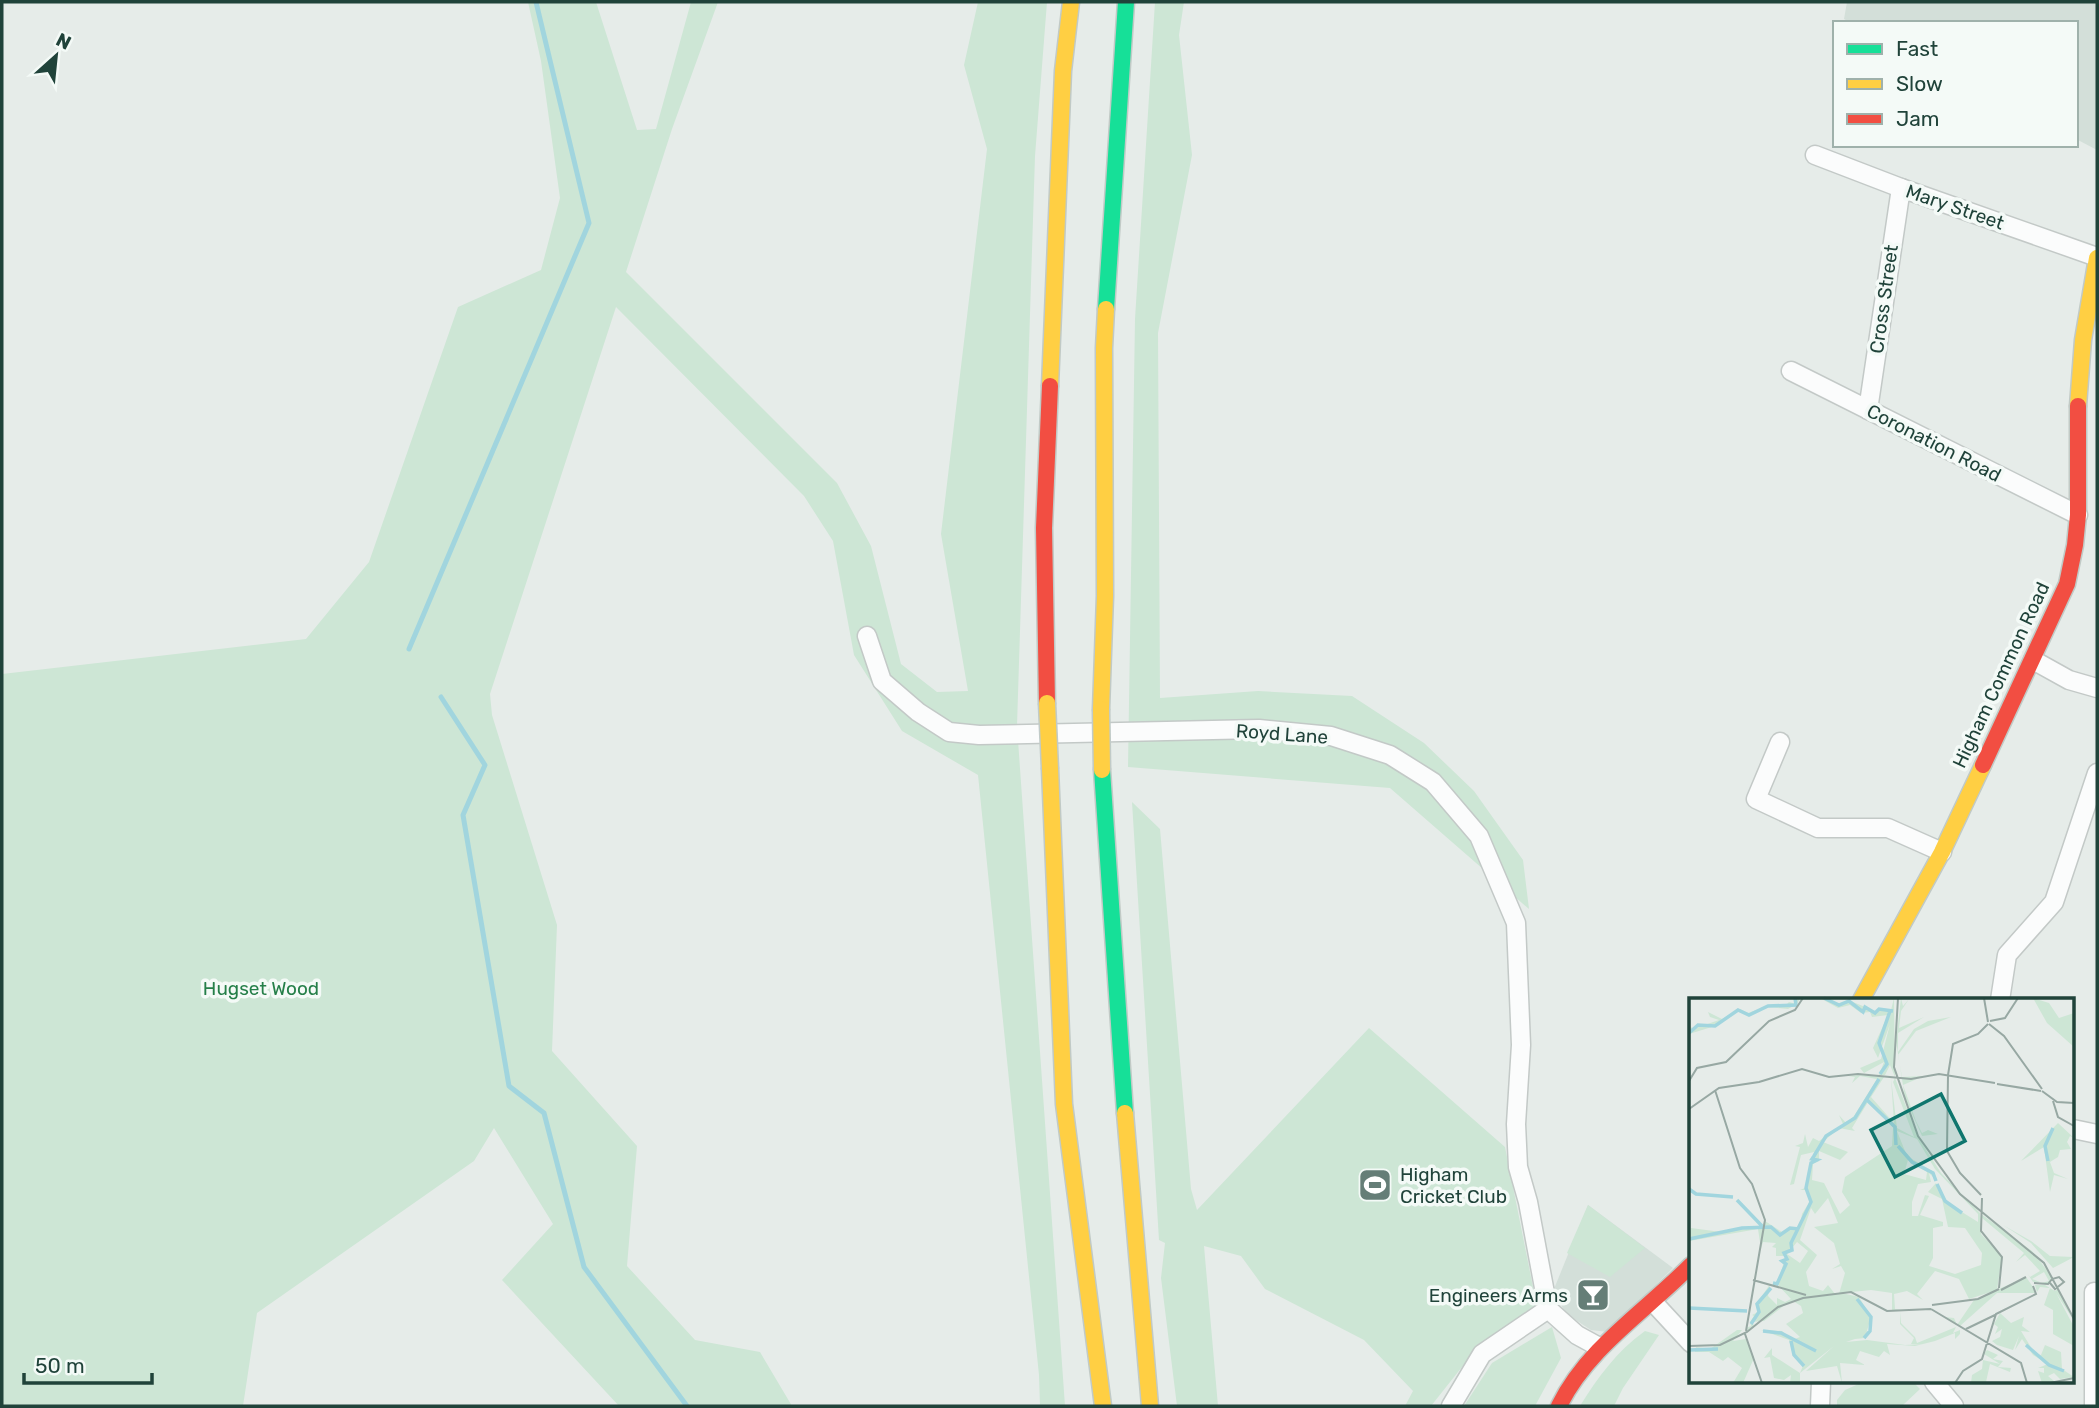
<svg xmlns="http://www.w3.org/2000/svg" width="2099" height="1408" font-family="Rubik,sans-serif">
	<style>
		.built { fill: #d3dfd9 }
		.green { fill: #cde6d5 }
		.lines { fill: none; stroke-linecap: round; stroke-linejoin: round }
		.stream { stroke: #a1d5de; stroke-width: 5 }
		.street-casing { stroke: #c3c9c7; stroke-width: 21 }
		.fast-casing { stroke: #c1cac6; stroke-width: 19 }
		.slow-casing { stroke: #c1cac6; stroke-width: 19 }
		.jam-casing { stroke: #c1cac6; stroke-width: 19 }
		.street { stroke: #fbfcfc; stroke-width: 18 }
		.fast { stroke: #16e098; stroke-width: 16 }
		.slow { stroke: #ffcf43; stroke-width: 16 }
		.jam { stroke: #f24e42; stroke-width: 16 }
		.slow-bridge-casing { stroke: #c1cbc8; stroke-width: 19; stroke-linecap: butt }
		.slow-bridge { stroke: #ffcf43; stroke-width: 16 }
		.labels { text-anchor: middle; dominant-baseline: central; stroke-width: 7; stroke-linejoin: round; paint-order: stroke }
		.street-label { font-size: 19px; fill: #20433a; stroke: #f4faf7 }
		.park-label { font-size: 19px; fill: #257f49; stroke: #f4faf7 }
		.poi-label { font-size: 19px; fill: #20433a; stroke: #f4faf7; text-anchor: start }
		.inset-river { fill: none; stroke: #a1d5de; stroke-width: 3.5 }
		.inset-road { fill: none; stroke: #97a8a3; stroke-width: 2 }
		.view { fill: #0f766e; fill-opacity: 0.15; stroke: #0f766e; stroke-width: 3.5 }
		.inset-edge { fill: none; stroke: #20433a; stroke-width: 3.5 }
	</style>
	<rect width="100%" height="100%" fill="#e6ece9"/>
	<g class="built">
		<polygon points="1847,2 2097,2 2097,150 2076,139 2076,23 1851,23 1844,19"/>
		<polygon points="1588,1205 1673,1268 1608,1332 1591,1330 1565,1313 1554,1289"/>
	</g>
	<g class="green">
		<polygon points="528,2 596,2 637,130 656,129 691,2 718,2 672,129 626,272 837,483 871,546 901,664 937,692 968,691 941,534 987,149 964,65 978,2 1047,2 1035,156 1017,726 1065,1406 1040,1406 1039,1375 978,775 902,731 854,655 833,541 804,496 616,307 490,694 492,715 557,925 552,1051 637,1146 627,1266 695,1340 760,1352 792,1406 619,1406 502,1280 553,1224 494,1128 474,1161 257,1313 243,1406 2,1406 2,674 306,639 369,562 458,307 541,270 560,198 541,61"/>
		<polygon points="1155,2 1184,2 1179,35 1192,155 1158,333 1160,698 1258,691 1352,696 1424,743 1474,791 1523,860 1529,909 1390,788 1128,767 1135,319"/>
		<polygon points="1132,802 1160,829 1191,1189 1197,1210 1369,1028 1505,1147 1537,1307 1477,1348 1431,1406 1405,1406 1413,1391 1364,1340 1265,1289 1241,1256 1204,1246 1218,1406 1177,1406 1161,1278 1165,1243 1159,1240"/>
		<polygon points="1588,1205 1645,1248 1610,1277 1567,1253"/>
		<polygon points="1552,1327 1561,1358 1535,1406 1464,1406 1492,1363"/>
		<path d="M1645,1331L1659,1335L1623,1388L1614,1406H1580C1598,1377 1617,1351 1645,1331Z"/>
		<polygon points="1863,1382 1913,1382 1920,1389 1903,1405 1837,1406 1837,1400 1845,1390"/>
	</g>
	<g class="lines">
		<g class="stream">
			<polyline points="409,649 589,223 536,2"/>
			<polyline points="441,697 485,765 463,815 509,1086 544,1113 584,1267 687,1406"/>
		</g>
		<defs>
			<g id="street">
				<polyline points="1815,155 1901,188 2097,257"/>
				<polyline points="1791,371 2078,515"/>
				<polyline points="1868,410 1901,188"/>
				<polyline points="867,636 882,681 918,712 949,732 979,735 1259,729 1331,736 1390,755 1433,782 1479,836 1516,923 1521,1045 1516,1124 1518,1167 1528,1202 1548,1309"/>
				<polyline points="2033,660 2069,680 2097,688"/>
				<polyline points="1780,742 1756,799 1818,828 1888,828 1942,852"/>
				<polyline points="2000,1000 2007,955 2054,902 2097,773"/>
				<polyline points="2073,1129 2097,1134"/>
				<polyline points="2094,1292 2094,1406"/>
				<polyline points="1653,1302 1691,1343"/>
				<polyline points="1934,1382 1954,1406"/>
				<polyline points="1451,1406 1482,1354 1548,1309 1577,1335 1599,1347"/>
				<polyline points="1820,1406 1821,1382"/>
			</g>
			<g id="fast">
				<polyline points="1106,309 1126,2"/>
				<polyline points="1102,770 1125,1113"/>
			</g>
			<g id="slow">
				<polyline points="1050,386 1063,71 1071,2"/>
				<polyline points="2078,406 2083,340 2097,258"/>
				<polyline points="1101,709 1105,596 1104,348 1106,309"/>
				<polyline points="1050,769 1064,1104 1103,1406"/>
				<polyline points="1861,1000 1942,852 1983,765"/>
				<polyline points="1125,1113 1150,1406"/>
			</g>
			<g id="jam">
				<polyline points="1047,703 1044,528 1050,386"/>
				<polyline points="1983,765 2067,584 2075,545 2078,515 2078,406"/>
				<path d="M1559,1406C1588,1347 1646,1311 1691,1265"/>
			</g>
		</defs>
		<use href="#street" class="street-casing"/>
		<use href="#fast" class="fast-casing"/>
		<use href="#slow" class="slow-casing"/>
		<use href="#jam" class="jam-casing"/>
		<use href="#street" class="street"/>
		<use href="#fast" class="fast"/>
		<use href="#slow" class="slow"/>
		<use href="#jam" class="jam"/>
		<defs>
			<g id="slow-bridge">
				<polyline points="1047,703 1050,769"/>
				<polyline points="1101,709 1102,770"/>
			</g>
		</defs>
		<use href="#slow-bridge" class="slow-bridge-casing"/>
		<use href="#slow-bridge" class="slow-bridge"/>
	</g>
	<defs>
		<symbol id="stadium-square" viewBox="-11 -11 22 22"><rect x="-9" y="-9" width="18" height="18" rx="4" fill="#657e77" stroke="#f4faf7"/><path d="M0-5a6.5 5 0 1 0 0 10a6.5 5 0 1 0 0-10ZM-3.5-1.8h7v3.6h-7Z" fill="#fff"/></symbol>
		<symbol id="bar-square" viewBox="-11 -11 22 22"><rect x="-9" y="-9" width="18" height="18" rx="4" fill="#657e77" stroke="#f4faf7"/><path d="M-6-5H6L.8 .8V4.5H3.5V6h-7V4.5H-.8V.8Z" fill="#fff"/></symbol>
	</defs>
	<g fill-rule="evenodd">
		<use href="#stadium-square" x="1356" y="1166" width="38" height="38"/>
		<use href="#bar-square" x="1574" y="1276" width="38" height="38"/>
	</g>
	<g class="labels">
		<g class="street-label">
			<text transform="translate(1955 207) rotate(19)">Mary Street</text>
			<text transform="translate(1884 299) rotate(-82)">Cross Street</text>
			<text transform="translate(1934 443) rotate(27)">Coronation Road</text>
			<text transform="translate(2001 675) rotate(-65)">Higham Common Road</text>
			<text transform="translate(1282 734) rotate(4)">Royd Lane</text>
		</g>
		<g class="park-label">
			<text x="261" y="988">Hugset Wood</text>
		</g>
		<g class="poi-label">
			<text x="1400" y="1174">Higham<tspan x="1400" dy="22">Cricket Club</tspan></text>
			<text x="1568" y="1295" text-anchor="end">Engineers Arms</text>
		</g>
	</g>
	<g transform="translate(1689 998)">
		<rect width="385" height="385" fill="#e6ece9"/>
		<path d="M105,0H111L108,6L99,11L80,9L60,17L48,13L26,28L0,36V27L4,31L30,22L21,19L19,14L33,21L51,11L59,15L78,8L95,9L100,4L107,6ZM131,0L150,7L159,2L186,13L202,12L205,0L206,79L201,67L196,77H190L195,64L175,75L171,70L192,61L201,26L189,60L184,50L199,17L183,19L181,14L172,15L161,7L149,10ZM212,0L214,8L220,1L212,13L210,30L235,19L209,35V54L225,31L239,23L262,19L227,33L209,57L213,79L235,78L214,87L227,123L233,135L239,132L249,136L233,138L216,100L207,43ZM344,0L360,5L370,20L385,15V49L358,25ZM171,77L195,79L182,99L205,125L202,80L208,130L225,139L204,84L206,80L229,139L252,175L291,215V232L292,216L343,253L364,280L359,286L353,285L360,283L355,274L343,281L351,284H344L338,275L341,279L351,273L336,257L327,264L335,255L293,220L292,236L313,258L308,292L280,301L270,281L246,273L228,296L234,302L218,293L205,296L206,311L212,312L203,313V295L182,292L153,295L170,299L182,319L176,340L166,341L157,344L178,342L216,347L234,346H222L225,340L211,326V314L212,325L226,339L228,345L267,329L264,335L271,332V336L266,341V335L246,343L226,348L198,346L201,357L195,353L190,359L171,353L167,362L176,367L151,365L153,385L148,368L117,373L145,348L111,375V385H101L102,377L95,382L85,380L81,359L75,360L83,350V357L111,375L114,368L104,357L100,342L72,332L93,333L103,342L111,339L97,326L114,315L112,308L104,303L97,306L75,323L62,324L65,327L59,333L57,330L62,328L61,324L65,318L63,317L69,314L67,307L81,286L79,298L88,307V300L96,304L102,301L88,286L97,258H87V250L83,249L87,245L74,244L72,251L69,231L0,243V238L2,230L32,234L72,229L76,223L93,234L111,229L113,216L121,203L117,192H111L116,190L125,154L112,157L105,186L101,187L111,149L106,148L114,145L116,136L119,149L124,140L130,143L154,126L150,117L157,125L165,118L188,81L171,78L163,85L166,79L159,78ZM179,104L204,129L203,148L156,179L153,194L161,207L151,216L135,185L123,182L124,166L130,163V153L151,162L159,154L134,144L150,130L166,133L163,130ZM208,133L228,141L246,171L289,216V224L260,206L247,185L239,194L253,201L259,229L276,230L293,255L292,267L266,276L240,268L244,260V230L254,228V224L231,217L240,198L236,197L229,218H223V204L229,186L242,184L240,175L248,183L245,174L218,158ZM219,162L238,174L237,182L215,176ZM139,200L149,225L125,229L145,245L151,266L143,271L152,268L156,275L150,296L126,299L146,296L139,287L134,293L120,288L117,274L128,257L111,242L122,210L126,216ZM108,244L119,253L111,265L98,256ZM369,125L385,140L381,138L378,144L382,151L371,152L369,159L361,164L365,175L379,181L365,177L361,194L355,149L332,163ZM314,227L342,243L361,258L385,259L364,270L342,245ZM337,279L344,289L346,295H308L271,328L255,319L265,320L268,327L285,302ZM346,287H356L366,293L369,291L385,323L367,295L385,329V348L364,336V312L355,307L361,290L351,289L348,294ZM311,315L322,325L335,319L333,328L341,334L332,333L346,356L352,357L356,347L372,354L373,371L385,379L371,381L365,375L359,378L365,383L353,385L349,373L355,375V370H349L359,366L344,357L333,341L326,352L330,338L324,352L308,347L303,343L311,339L313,331L306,336L309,329L305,326ZM48,332H53L44,343L57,341L65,360L54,385H44L53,370L39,359L34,363L20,354H6L7,349L21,351ZM298,352L309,357L304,361L314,363L309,369L322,370L321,374L301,366L297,384L282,385L283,377L293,371L294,362L311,366L295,356Z" fill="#cde6d5" fill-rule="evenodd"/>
		<path class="inset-river" d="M135,0L150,7L160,3L174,14L176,9L186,15L190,11L204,13M0,35L9,27L26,28L49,12L60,17L79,8L107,7L106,0M191,76L198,66L190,45L201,13M177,101L206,129L207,147M209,148L223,164L244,175L247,183M359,163L356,148L364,130M248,186L256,203L273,215M0,191L7,196L44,199M48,202L73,228M0,241L53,230L82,229L91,237L101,230L110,231M84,285L88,286L97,266L93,263L98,261L95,255L103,252L102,245L122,204L117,190L122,165L128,162L123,161L125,158L137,138L166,120L190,81M168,301L182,319L181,333L175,340M0,310L58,313M62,326L70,314L68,306L82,290M74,333L92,335L127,353M102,343L105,357L115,368M337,347L360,367L375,373M0,352L29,351"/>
		<path class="inset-road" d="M209,0L205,69L229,138L271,196L355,265L385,321M295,0L299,24M301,23L316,20L329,0M300,26L315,38L353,91M259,77L258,153L271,175L292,197M259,77L264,46L289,36L299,26M0,83L8,70L37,64L80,23L106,12L114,0M308,86L352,93M26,92L51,170L63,186L76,222L57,333M353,93L368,104L385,105M364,103L369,119L385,128M0,111L30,90L70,84L113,71L140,79L169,76L222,81L250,76L306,85M293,200L292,233L313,259L310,290M64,282L117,297M345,285L359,286L363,281L370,279L375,284L366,291L361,285M312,292L337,279M243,307L289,301L310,291M242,311L332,365L338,385M277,331L306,317M56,336L73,385M0,348L31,347L58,334L89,309L114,300L162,294L198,313L242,311M266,385L274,373L293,361L307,316L347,296L344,288M361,385L385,380"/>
		<path class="view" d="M252,96L276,143L206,179L182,132Z"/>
		<rect width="385" height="385" class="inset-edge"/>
	</g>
	<rect width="2099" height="1408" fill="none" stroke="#20433a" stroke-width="7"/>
	<rect x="1833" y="21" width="245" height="126" fill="#f4faf7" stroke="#9fb1ab" stroke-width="2"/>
	<rect x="1847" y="44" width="35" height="10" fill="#16e098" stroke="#9fb1ab" stroke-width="2"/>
	<text x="1896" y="56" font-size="21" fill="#20433a">Fast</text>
	<rect x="1847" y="79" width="35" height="10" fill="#ffcf43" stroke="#9fb1ab" stroke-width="2"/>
	<text x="1896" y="91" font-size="21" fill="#20433a">Slow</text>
	<rect x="1847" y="114" width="35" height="10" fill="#f24e42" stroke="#9fb1ab" stroke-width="2"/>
	<text x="1896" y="126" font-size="21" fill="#20433a">Jam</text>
	<g transform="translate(56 56) rotate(27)" stroke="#f4faf7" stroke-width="5" paint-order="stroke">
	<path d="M0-5L12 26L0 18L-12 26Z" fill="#20433a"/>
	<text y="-10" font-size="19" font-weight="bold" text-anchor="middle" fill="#20433a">N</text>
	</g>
	<path d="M24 1373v10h128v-10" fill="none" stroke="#20433a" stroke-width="3.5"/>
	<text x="35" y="1373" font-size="21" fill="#20433a" stroke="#f4faf7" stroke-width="5" paint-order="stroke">50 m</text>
</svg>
